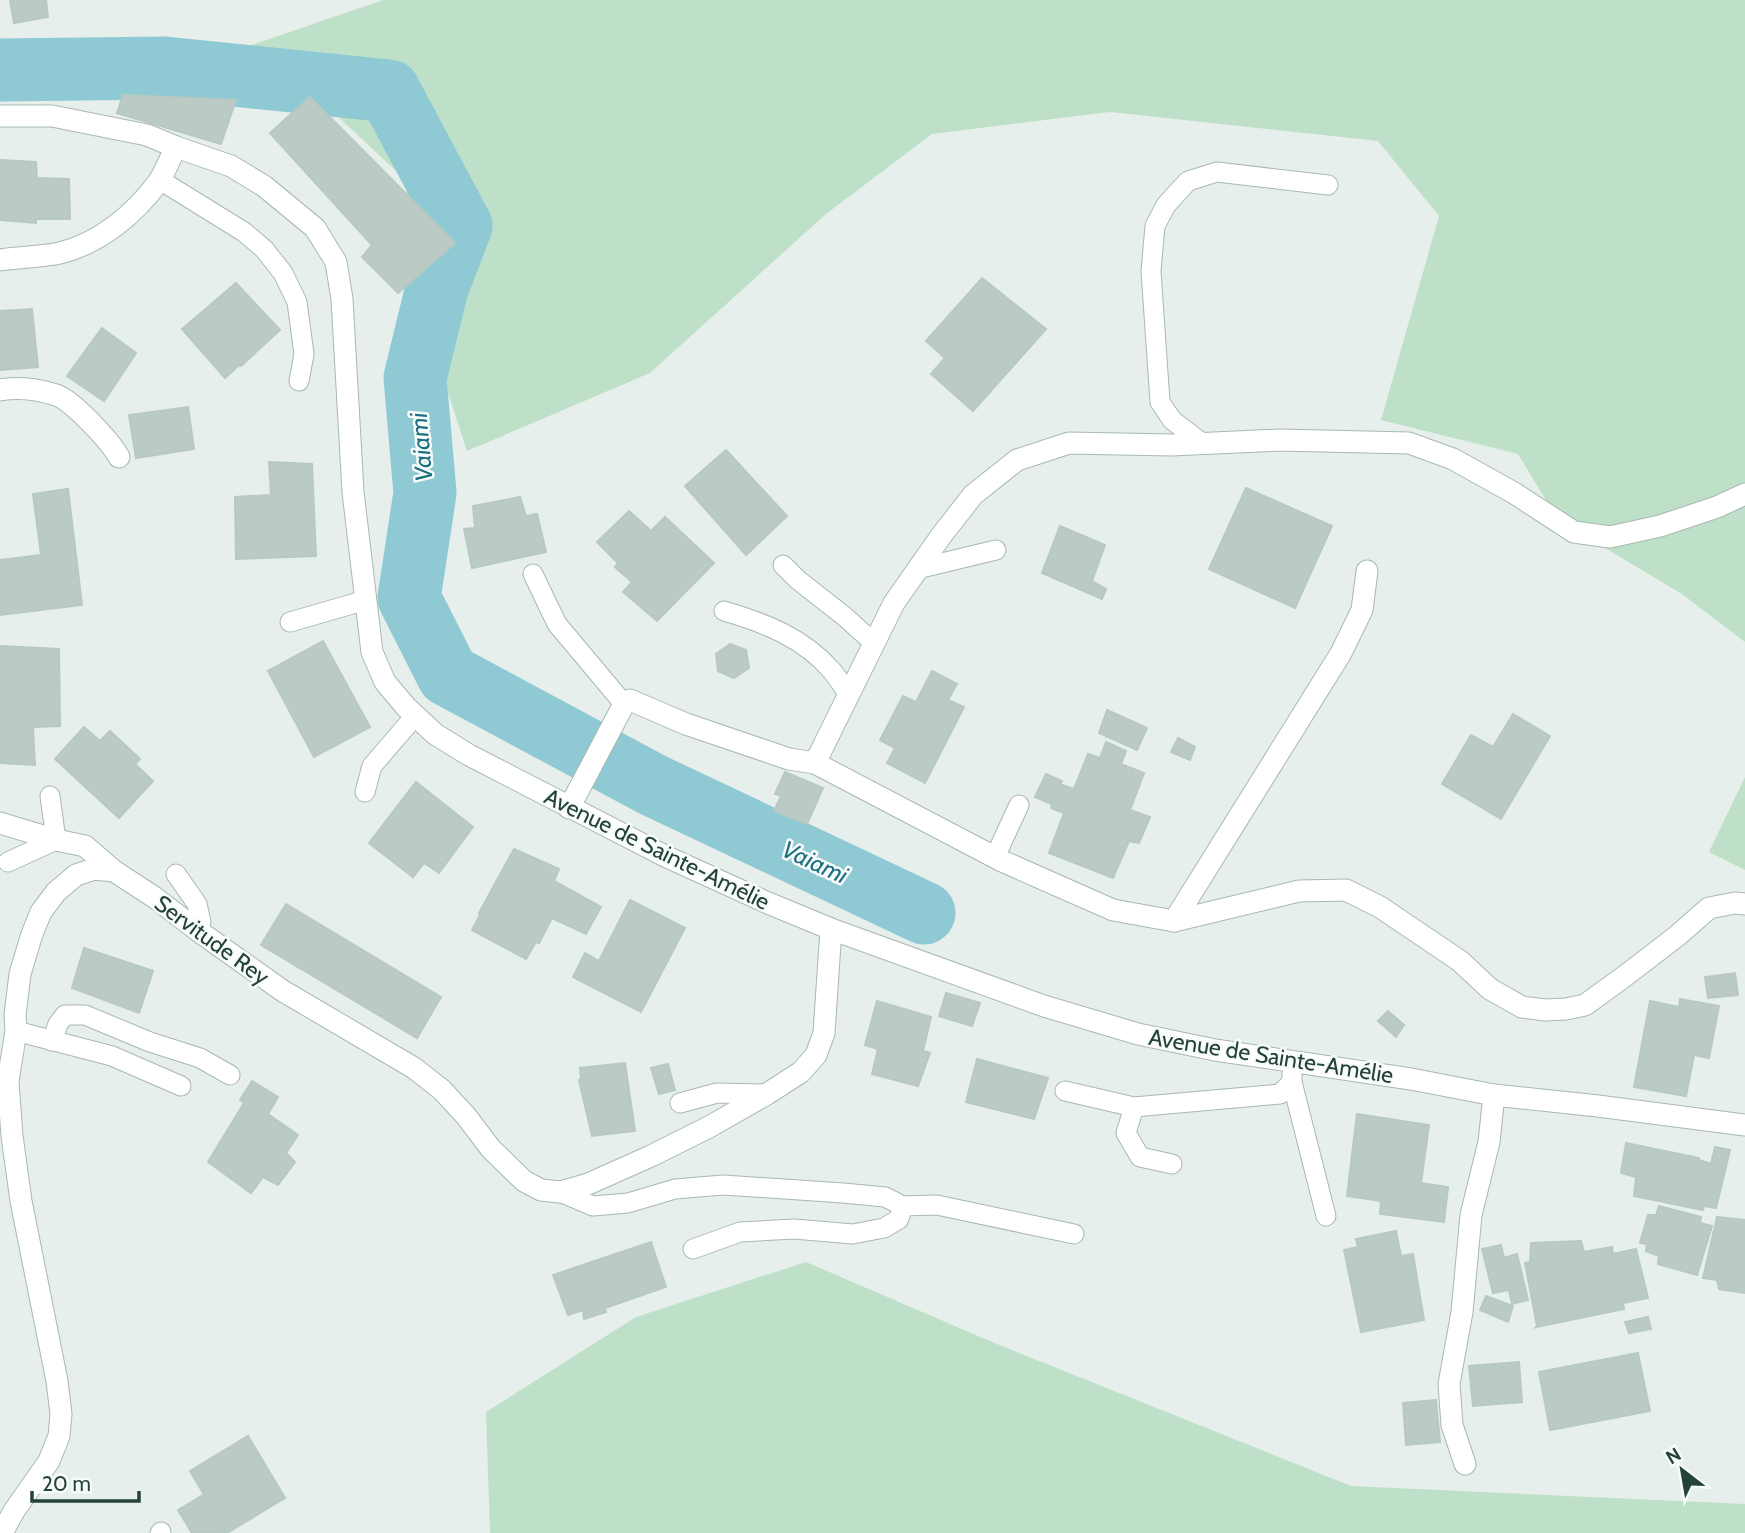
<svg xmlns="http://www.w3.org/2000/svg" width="1745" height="1533" font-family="Cabin,sans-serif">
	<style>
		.green { fill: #bfe0c8 }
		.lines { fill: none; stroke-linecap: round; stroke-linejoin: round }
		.river { stroke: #8ec9d4; stroke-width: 63 }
		.building { fill: #bbcac4; stroke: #b8c9c2; stroke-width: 2 }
		.service-casing { stroke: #a8b8b2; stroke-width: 21 }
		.minor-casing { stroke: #a8b8b2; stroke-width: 23 }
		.tertiary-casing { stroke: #a8b8b2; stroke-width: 23 }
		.service { stroke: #fff; stroke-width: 19 }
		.minor { stroke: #fff; stroke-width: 21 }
		.tertiary { stroke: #fff; stroke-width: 21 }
		.labels { text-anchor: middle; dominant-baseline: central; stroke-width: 5; stroke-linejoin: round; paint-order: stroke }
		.street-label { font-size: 23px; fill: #24423a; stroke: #f7fbf9 }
		.water-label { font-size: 24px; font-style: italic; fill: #1c6f80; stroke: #f7fbf9 }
	</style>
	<rect width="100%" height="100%" fill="#e6efeb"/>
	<g class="green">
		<polygon points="383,0 1745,0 1745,642 1682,594 1558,520 1518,454 1381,420 1439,216 1378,141 1110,112 932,134 826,214 650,373 467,451 415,292 406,180 320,100 211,59"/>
		<polygon points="1745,777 1745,870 1709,852"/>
		<polygon points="806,1262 992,1342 1351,1486 1745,1504 1745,1533 490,1533 486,1412 636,1317"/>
	</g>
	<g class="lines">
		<polyline class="river" points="0,70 165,68 389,91 461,226 437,288 415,378 425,493 409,598 448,675 653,785 924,913"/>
	</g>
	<g class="building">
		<polygon points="10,0 46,0 48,17 14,23"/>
		<polygon points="123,95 236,100 221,144 117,113"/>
		<polygon points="310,97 455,243 398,293 362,257 372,245 270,133"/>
		<polygon points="0,160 36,162 37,178 69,179 70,219 36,219 36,223 0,220"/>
		<polygon points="982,278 1046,329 973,411 931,374 945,358 926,341"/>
		<polygon points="236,283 280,330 241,366 239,365 225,378 182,329"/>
		<polygon points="32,309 38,367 0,370 0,311"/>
		<polygon points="102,328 136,353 104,401 67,376"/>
		<polygon points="188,407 194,449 136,458 129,415"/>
		<polygon points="726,450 787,516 746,555 685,486"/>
		<polygon points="269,462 312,464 316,556 236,559 235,497 271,495"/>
		<polygon points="1246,488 1332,526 1295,608 1209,569"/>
		<polygon points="68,489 82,605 0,615 0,560 41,555 33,494"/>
		<polygon points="520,497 526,516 537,514 546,552 472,568 464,529 475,528 473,506"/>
		<polygon points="629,511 651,531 665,517 714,563 657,621 623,592 632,582 615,567 618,563 597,542"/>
		<polygon points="1060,526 1105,545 1092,581 1106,589 1102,599 1042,573"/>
		<polygon points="323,641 370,727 314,757 268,671"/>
		<polygon points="730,644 746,650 749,668 734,678 718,671 716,654"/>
		<polygon points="0,646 59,649 60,726 33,727 35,765 0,763"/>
		<polygon points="932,671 957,684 948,700 964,707 925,783 887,763 895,748 880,740 903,696 916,702"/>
		<polygon points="1107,710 1147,728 1137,750 1099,733"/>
		<polygon points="1513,714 1550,736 1501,819 1442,784 1471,735 1493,747"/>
		<polygon points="84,727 100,741 110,731 140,759 135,764 153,781 119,818 55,759"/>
		<polygon points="1178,738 1195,747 1190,760 1171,752"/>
		<polygon points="1106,742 1126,751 1121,764 1144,773 1130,810 1150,817 1139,843 1129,841 1113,878 1049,853 1064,813 1051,808 1059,784 1074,789 1088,754 1100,758"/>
		<polygon points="785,772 823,788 807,824 774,811 781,796 775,794"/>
		<polygon points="1046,774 1062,781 1051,804 1035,797"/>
		<polygon points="416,782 473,827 439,873 424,863 413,877 369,843"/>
		<polygon points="514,849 559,869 554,881 601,907 586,934 552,918 539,943 536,942 526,959 472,930 481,913 479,913"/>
		<polygon points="630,900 685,928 641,1012 573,977 585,953 599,961"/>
		<polygon points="286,904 441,997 417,1038 261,945"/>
		<polygon points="84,948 153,971 139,1013 72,988"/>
		<polygon points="1735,973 1738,995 1708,998 1705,977"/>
		<polygon points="946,993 980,1003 972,1026 939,1016"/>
		<polygon points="1680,999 1719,1006 1709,1058 1694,1055 1686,1096 1634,1087 1650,1001 1679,1007"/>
		<polygon points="877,1001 931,1017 923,1051 930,1053 918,1086 872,1074 878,1049 865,1045"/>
		<polygon points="1388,1011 1404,1025 1396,1037 1378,1021"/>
		<polygon points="977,1059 1048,1078 1034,1119 966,1102"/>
		<polygon points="625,1063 635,1131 592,1136 579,1080 581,1079 580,1068"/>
		<polygon points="668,1064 675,1090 659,1094 651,1068"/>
		<polygon points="252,1081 278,1097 268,1114 298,1135 286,1153 295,1162 278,1185 263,1177 251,1193 208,1162 244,1103 240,1100"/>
		<polygon points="1357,1114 1429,1125 1421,1183 1448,1187 1444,1222 1380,1214 1381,1201 1347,1196"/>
		<polygon points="1626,1143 1699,1158 1699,1160 1711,1164 1715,1147 1730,1150 1716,1208 1704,1206 1703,1210 1634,1196 1636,1177 1621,1173"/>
		<polygon points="1659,1206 1701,1217 1700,1223 1712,1226 1697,1275 1658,1264 1659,1256 1646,1251 1647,1244 1640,1243 1648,1215 1656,1215"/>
		<polygon points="1717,1217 1745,1220 1745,1293 1719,1289 1717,1280 1703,1278"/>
		<polygon points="1396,1231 1401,1256 1413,1254 1424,1320 1361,1332 1344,1250 1358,1247 1356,1239"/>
		<polygon points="1581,1241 1584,1252 1612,1247 1613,1254 1636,1249 1648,1298 1623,1303 1624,1309 1536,1327 1537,1326 1525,1263 1530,1262 1531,1243"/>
		<polygon points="651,1242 666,1287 605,1308 606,1312 584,1319 583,1310 568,1315 553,1275"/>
		<polygon points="1501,1245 1504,1258 1517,1254 1528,1300 1512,1304 1509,1290 1493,1293 1482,1249"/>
		<polygon points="1486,1296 1513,1306 1508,1322 1480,1310"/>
		<polygon points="1648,1317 1651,1329 1629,1333 1625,1322"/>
		<polygon points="1638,1353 1650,1411 1550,1430 1539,1372"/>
		<polygon points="1519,1362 1522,1402 1473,1406 1469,1366"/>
		<polygon points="1436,1400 1440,1442 1406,1445 1403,1403"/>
		<polygon points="248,1436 285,1498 227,1533 190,1471"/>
		<polygon points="203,1495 226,1533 192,1533 178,1510"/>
	</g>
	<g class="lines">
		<defs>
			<g id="service">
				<polyline points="160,180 244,232 264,249 283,273 297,302 304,354 299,381"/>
				<polyline points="1202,443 1172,420 1160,402 1151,271 1155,226 1166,205 1188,181 1217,172 1328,185"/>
				<polyline points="783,565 798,580 844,616 874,643"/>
				<polyline points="917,569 996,550"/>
				<polyline points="533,574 557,624 624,704"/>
				<path d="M724,611C765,623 804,638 832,671C838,678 843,686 848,694"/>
				<polyline points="290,622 366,600"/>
				<polyline points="365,792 372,766 415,716"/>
				<polyline points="995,857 1019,805"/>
				<polyline points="8,862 56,840 50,796"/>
				<polyline points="176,874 197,904 201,922 197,930"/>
				<polyline points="16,1031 112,1056 181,1086"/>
				<polyline points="52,1041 58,1024 65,1015 85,1015 150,1042 200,1058 230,1075"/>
				<polyline points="1292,1073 1292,1082 1326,1216"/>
				<polyline points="1065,1091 1134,1107 1280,1094 1292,1082"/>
				<polyline points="680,1103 717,1093 767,1094"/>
				<polyline points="1134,1107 1126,1133 1140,1157 1172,1164"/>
				<polyline points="560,1192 593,1206 628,1203 675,1189 723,1185 843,1193 885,1197 897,1203 901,1206 901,1212 899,1219 884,1228 853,1234 794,1229 740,1232 693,1249"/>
				<polyline points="901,1206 937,1205 1074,1234"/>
				<polyline points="160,1533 161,1532"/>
			</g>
			<g id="minor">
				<path d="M0,260C19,257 41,257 60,253C100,243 135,214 159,181C166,170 170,158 176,147"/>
				<path d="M0,390C17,387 38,389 56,395C72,400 110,441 119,457"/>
				<polyline points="815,763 894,603 941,536 973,495 1017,460 1069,443 1171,445 1280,440 1409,443 1453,459 1514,493 1574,532 1610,537 1660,526 1717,507 1745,494"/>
				<polyline points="569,808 624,704 630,700 686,724 789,759 815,763 1002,861 1113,910 1174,921 1341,653 1362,610 1367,571"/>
				<polyline points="0,823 56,840 85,846 114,871"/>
				<polyline points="1174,921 1299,891 1346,890 1380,907 1460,961 1490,989 1522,1007 1545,1010 1566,1009 1585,1005 1625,976 1677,936 1709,908 1735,903 1745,904"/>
				<polyline points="1465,1464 1452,1425 1449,1384 1462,1312 1471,1215 1489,1142 1494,1095"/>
				<polyline points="2,1533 14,1511 49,1461 59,1436 61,1414 57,1381 21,1201 12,1136 8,1081 16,1031 15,1015 20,974 32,934 41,912 56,892 76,875 94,869 114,871 154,897 197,930 283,991 414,1068 442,1090 466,1116 491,1149 524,1181 541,1190 560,1192 588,1184 651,1156 709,1127 767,1094 801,1072 816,1055 824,1033 831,929"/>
			</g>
			<polyline id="tertiary" points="0,116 52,116 147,135 176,147 231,166 264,186 315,228 336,262 342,299 353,492 372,652 385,682 406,707 435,734 469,755 665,856 768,903 831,929 1044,1006 1138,1034 1215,1050 1411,1079 1494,1095 1598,1106 1745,1125"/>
		</defs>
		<use href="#service" class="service-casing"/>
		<use href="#minor" class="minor-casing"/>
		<use href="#tertiary" class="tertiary-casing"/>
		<use href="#service" class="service"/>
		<use href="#minor" class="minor"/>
		<use href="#tertiary" class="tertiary"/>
	</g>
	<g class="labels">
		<g class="street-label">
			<text transform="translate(657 849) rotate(26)">Avenue de Sainte-Amélie</text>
			<text transform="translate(212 940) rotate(36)">Servitude Rey</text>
			<text transform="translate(1271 1056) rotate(9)">Avenue de Sainte-Amélie</text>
		</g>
		<g class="water-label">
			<text transform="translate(421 447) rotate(-95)">Vaiami</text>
			<text transform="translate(815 862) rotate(25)">Vaiami</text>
		</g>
	</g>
	<g transform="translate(1682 1470) rotate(329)" stroke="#f7fbf9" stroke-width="5" paint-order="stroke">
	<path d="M0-5L12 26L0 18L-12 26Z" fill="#24423a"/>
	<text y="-10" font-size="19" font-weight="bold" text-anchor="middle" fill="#24423a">N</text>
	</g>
	<path d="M32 1491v10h107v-10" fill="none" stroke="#24423a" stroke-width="3.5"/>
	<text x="42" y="1491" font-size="21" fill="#24423a" stroke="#f7fbf9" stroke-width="5" paint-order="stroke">20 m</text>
</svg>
